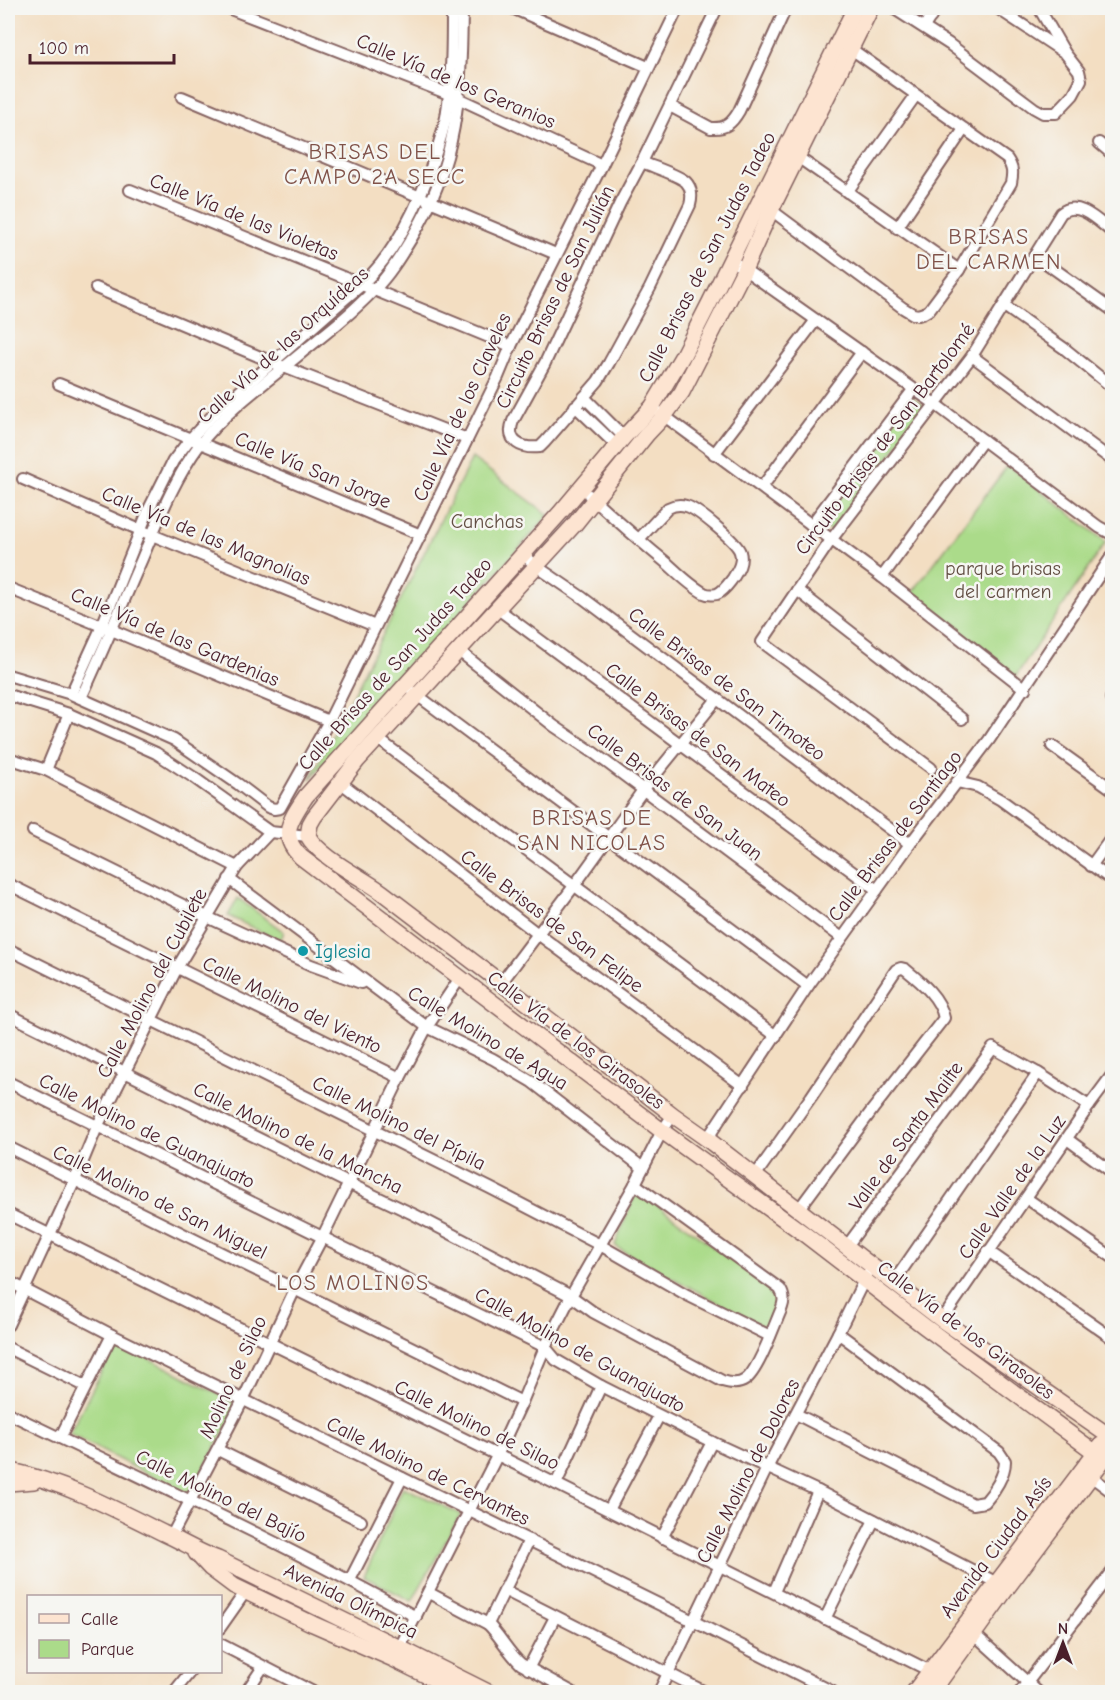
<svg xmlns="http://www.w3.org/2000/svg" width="1120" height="1700" font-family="'Comic Neue',sans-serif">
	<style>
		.green { fill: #abdb8a; stroke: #7a7d5a; stroke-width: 1.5 }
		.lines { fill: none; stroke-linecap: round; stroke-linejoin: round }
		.street-casing { stroke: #856260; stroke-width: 14 }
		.secondary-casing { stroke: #856260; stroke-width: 18 }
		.street { stroke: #fff; stroke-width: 10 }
		.secondary { stroke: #fde4d1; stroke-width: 15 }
		.culture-dot { fill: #0f9aa8; stroke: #f6f6f2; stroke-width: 2 }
		.labels { text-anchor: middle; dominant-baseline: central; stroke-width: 5; stroke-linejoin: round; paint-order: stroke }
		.street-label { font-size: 20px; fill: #4a1f2b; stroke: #f6f6f2 }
		.park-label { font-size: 20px; fill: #624e43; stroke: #f6f6f2 }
		.culture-label { font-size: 20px; fill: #0d838f; stroke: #f6f6f2; text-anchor: start }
		.quarter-label { font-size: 22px; letter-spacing: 1.5px; fill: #805249; stroke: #f6f6f2 }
	</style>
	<rect width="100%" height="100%" fill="#f6f6f2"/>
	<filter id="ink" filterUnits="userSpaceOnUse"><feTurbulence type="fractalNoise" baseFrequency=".0167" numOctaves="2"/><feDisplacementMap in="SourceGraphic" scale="12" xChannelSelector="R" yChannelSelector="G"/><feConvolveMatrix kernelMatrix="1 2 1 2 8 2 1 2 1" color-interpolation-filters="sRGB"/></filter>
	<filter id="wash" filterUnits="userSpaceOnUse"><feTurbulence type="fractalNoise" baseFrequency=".008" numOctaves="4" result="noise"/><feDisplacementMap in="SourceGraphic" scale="24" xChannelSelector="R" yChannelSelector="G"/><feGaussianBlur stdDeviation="1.35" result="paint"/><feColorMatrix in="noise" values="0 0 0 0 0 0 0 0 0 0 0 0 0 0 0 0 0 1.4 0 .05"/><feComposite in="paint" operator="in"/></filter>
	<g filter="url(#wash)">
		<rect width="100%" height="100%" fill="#f3dec2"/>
		<g class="green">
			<polygon points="911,396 926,407 833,533 818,522"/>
			<polygon points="472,458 549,515 310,779"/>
			<polygon points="1008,465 1106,542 1016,676 911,594"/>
			<polygon points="238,898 284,932 280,941 228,916"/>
			<polygon points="637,1190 783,1298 781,1306 765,1328 619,1249 615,1245"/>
			<polygon points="117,1342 238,1404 190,1496 69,1434"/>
			<polygon points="403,1487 461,1514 412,1601 364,1577"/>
		</g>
	</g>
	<g filter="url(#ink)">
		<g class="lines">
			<defs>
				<g id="street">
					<polyline points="228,8 449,94 602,165"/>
					<polyline points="512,8 648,67"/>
					<polyline points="893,8 949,44 1034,108 1043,113 1056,113 1073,95 1081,80 1079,71 1065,53 1039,8"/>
					<polyline points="917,8 931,17"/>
					<polyline points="997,8 1062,51"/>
					<polyline points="924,27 936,8"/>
					<polyline points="182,97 556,254"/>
					<path d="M670,106L711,128C726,129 732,123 739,111L786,8"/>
					<polyline points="1099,143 1112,154"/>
					<polyline points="792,153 959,270"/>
					<path d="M642,162C653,167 679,175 686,182C692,188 692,198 690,205L650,288L609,363L598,381L545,442L540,447C522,449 505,442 513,421L545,363L620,203L642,162L717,8"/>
					<polyline points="130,190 511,346"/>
					<polyline points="847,192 916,95"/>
					<path d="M771,210L903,308L913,314L918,315L924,313L929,310L959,270L1011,183C1013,173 1013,168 1007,159L847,46"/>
					<polyline points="897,228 964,129"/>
					<polyline points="1036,256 1112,310"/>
					<polyline points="731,260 935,404 1099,527 1112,534"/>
					<polyline points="96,288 284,367 467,439"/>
					<polyline points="1004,306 1065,349 1112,387"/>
					<polyline points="972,356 1112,460"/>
					<polyline points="59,384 421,535"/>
					<polyline points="584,397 624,437"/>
					<polyline points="575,406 617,446"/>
					<polyline points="659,412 882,577 1025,689"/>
					<polyline points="714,454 816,320"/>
					<polyline points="23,479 140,530 375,626"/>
					<polyline points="762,487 862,352"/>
					<path d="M589,495C615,519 641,542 668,564C679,574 691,586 704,593C708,595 712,595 717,594C724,591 729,583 733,578C738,570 743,562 740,552C737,542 696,508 686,506C679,504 674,505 668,508L639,539"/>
					<polyline points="811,525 913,390"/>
					<polyline points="523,554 536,566 583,598 910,844"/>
					<polyline points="882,577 983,440"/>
					<polyline points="8,588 102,626 329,721"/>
					<polyline points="797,590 962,719"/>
					<polyline points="498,609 877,890"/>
					<polyline points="459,651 554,726 594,753 842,938"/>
					<polyline points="8,675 71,694 174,740 238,784 268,807 274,809 280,808 329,721 498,377 511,346 602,165 678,8"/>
					<polyline points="413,692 808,986"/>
					<path d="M71,694L102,626L149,509L173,461L190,439L215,413L346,298C387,267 411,221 429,174C435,155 442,137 446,117C452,81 452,44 452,8"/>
					<polyline points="8,695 69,714 156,753 193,777 270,832 308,836"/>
					<path d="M81,698C102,653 121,607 141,561C158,521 174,479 200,444C227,409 272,378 305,350C329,331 353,312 374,290C389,275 400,257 411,239C458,162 461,95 462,8"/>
					<polyline points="1111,698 1112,699"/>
					<polyline points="378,739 776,1036"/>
					<polyline points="1052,746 1112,789"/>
					<polyline points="8,758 46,770 237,867"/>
					<path d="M931,768L762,642L831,540L972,356L1061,213C1078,199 1099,222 1112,232"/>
					<polyline points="46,770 69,714"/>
					<polyline points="340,782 538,934 743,1086"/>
					<polyline points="957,782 978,787 1001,800 1112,880"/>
					<polyline points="33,831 207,917 311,965 361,983"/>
					<polyline points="1091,866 1112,837"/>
					<polyline points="229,879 427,1027 493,1059 532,1082 643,1168"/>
					<polyline points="8,884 400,1078"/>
					<polyline points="8,949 490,1188 600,1245 687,1295 770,1336"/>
					<polyline points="501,983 574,886 643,790 717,699"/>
					<path d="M8,1014L348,1183L415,1215L571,1296L593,1312L722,1381C730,1383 738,1385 745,1380C758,1372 774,1326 781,1310C784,1302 785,1297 780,1289L635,1184"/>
					<polyline points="8,1082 545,1347 556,1360 601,1386 712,1442 818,1491 1001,1585"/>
					<polyline points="707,1139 808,986 910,844 989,740 1112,556"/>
					<polyline points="1067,1139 1112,1172"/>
					<polyline points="8,1147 522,1402"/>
					<path d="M755,1176L811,1097L896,970L901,968L905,969C921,982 940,997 944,1018L873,1109L799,1209"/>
					<polyline points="1026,1198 1112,1257"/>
					<polyline points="8,1214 556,1484 930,1671"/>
					<polyline points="847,1246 993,1048 1038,1073 1089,1106"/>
					<polyline points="988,1251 1112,1338"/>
					<polyline points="8,1281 112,1335 693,1621 833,1692"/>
					<polyline points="893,1283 1038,1073"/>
					<polyline points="942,1320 1089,1106 1112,1075"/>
					<polyline points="8,1325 75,1180 97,1127 177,968 237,867 270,832"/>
					<polyline points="8,1348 85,1386"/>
					<path d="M8,1413C144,1479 283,1543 416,1617"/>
					<path d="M796,1414L973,1504L985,1502C994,1492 1005,1475 1005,1461L999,1452L838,1333"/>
					<polyline points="60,1438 112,1335"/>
					<polyline points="218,1450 361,1521"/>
					<polyline points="1092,1477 1112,1492"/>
					<polyline points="556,1484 601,1386"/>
					<polyline points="609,1510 659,1416"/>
					<polyline points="171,1537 243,1400 295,1289 322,1238 400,1078 427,1027 460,978"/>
					<polyline points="662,1538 712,1442"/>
					<polyline points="350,1580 402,1478"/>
					<polyline points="504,1590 705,1692"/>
					<polyline points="774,1592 818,1491"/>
					<path d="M429,1593L488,1624C500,1636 508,1652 521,1664L572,1692"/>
					<polyline points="825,1619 874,1520"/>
					<polyline points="488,1624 529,1540"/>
					<polyline points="220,1628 246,1591"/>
					<polyline points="974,1634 1038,1692"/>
					<polyline points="220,1644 313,1692"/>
					<polyline points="397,1653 497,1456 522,1402 545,1347 571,1296 635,1184 662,1131 673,1115"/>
					<polyline points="528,1669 555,1617"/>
					<polyline points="174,1692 190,1672"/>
					<polyline points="246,1692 263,1667"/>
					<polyline points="659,1692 767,1468 838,1333 867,1274"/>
					<polyline points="1020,1692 1112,1572"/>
				</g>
				<g id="secondary">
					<path d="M855,8L710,302L683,355L652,407L624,437L560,513L306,796C291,819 278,835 301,857L662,1131L803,1233L924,1326L1104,1459"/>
					<path d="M871,8L771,210L745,268L682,392L665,415L647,434L574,525L357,761L314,817L310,824L308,836C319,857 363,878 383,893C480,967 577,1040 673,1115L707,1139L942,1320L1112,1438"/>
					<path d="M8,1470C63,1482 113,1508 163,1533C183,1542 198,1552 218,1559L400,1648L488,1692"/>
					<polyline points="8,1483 34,1481"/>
					<polyline points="196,1553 210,1568 234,1586 313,1624 393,1659 460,1692"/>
					<polyline points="914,1692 1101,1445"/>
					<polyline points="932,1692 1007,1588 1110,1451"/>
				</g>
			</defs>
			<use href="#street" class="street-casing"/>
			<use href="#secondary" class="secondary-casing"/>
			<use href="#street" class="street"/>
			<use href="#secondary" class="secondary"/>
		</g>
	</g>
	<circle class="culture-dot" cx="303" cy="951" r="6"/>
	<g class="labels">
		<g class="street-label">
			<text transform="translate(456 81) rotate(23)">Calle Vía de los Geranios</text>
			<text transform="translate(244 217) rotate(22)">Calle Vía de las Violetas</text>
			<text transform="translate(707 257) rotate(-63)">Calle Brisas de San Judas Tadeo</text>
			<text transform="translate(555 297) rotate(-64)">Circuito Brisas de San Julián</text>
			<text transform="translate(283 345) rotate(-42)">Calle Vía de las Orquídeas</text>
			<text transform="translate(462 407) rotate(-65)">Calle Vía de los Claveles</text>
			<text transform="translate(885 439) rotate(-53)">Circuito Brisas de San Bartolomé</text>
			<text transform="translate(313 470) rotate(23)">Calle Vía San Jorge</text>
			<text transform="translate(206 536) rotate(23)">Calle Vía de las Magnolias</text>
			<text transform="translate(175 637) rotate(23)">Calle Vía de las Gardenias</text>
			<text transform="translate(395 664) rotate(-48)">Calle Brisas de San Judas Tadeo</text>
			<text transform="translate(727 684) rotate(37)">Calle Brisas de San Timoteo</text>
			<text transform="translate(698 735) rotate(37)">Calle Brisas de San Mateo</text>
			<text transform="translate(675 792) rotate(37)">Calle Brisas de San Juan</text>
			<text transform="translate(895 836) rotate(-53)">Calle Brisas de Santiago</text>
			<text transform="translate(552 921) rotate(37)">Calle Brisas de San Felipe</text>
			<text transform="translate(152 983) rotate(-62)">Calle Molino del Cubilete</text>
			<text transform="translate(292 1005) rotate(26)">Calle Molino del Viento</text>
			<text transform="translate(488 1038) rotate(31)">Calle Molino de Agua</text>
			<text transform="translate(576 1040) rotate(37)">Calle Vía de los Girasoles</text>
			<text transform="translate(399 1123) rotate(26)">Calle Molino del Pípila</text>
			<text transform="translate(147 1131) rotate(26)">Calle Molino de Guanajuato</text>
			<text transform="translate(906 1136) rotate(-54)">Valle de Santa Mailte</text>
			<text transform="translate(298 1138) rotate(26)">Calle Molino de la Mancha</text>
			<text transform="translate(1012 1187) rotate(-55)">Calle Valle de la Luz</text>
			<text transform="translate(160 1202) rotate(26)">Calle Molino de San Miguel</text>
			<text transform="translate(966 1330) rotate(37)">Calle Vía de los Girasoles</text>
			<text transform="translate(580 1350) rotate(29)">Calle Molino de Guanajuato</text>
			<text transform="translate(233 1377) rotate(-65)">Molino de Silao</text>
			<text transform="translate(477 1425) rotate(26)">Calle Molino de Silao</text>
			<text transform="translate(428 1471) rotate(26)">Calle Molino de Cervantes</text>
			<text transform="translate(748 1471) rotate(-63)">Calle Molino de Dolores</text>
			<text transform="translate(221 1496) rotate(26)">Calle Molino del Bajío</text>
			<text transform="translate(996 1547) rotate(-53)">Avenida Ciudad Asís</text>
			<text transform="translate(351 1601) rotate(26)">Avenida Olímpica</text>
		</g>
		<g class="park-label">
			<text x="487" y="521">Canchas</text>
			<text x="1003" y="568">parque brisas<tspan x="1003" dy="23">del carmen</tspan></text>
		</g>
		<g class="culture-label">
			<text x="315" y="951">Iglesia</text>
		</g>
		<g class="quarter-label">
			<text x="375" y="152">BRISAS DEL<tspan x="375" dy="25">CAMPO 2A SECC</tspan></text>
			<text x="989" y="237">BRISAS<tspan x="989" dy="25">DEL CARMEN</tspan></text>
			<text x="592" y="818">BRISAS DE<tspan x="592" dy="25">SAN NICOLAS</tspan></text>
			<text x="353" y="1283">LOS MOLINOS</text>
		</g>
	</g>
	<rect width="1120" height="1700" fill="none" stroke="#f6f6f2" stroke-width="30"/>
	<rect x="27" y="1595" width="195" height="78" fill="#f6f6f2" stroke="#b1a0a2" stroke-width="1.5"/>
	<rect x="39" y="1614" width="30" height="9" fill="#fde4d1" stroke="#b1a0a2" stroke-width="1.5"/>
	<text x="81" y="1625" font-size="18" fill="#4a1f2b">Calle</text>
	<rect x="39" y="1640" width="30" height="18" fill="#abdb8a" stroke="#b1a0a2" stroke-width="1.5"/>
	<text x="81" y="1655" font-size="18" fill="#4a1f2b">Parque</text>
	<g transform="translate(1063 1643)" stroke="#f6f6f2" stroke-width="4.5" paint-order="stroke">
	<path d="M0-4.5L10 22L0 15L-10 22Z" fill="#4a1f2b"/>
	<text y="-9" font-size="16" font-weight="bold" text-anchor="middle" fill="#4a1f2b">N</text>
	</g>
	<path d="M30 54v9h144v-9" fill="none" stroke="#4a1f2b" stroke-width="3"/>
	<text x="39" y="54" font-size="18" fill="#4a1f2b" stroke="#f6f6f2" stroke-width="4.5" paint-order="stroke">100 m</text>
</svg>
